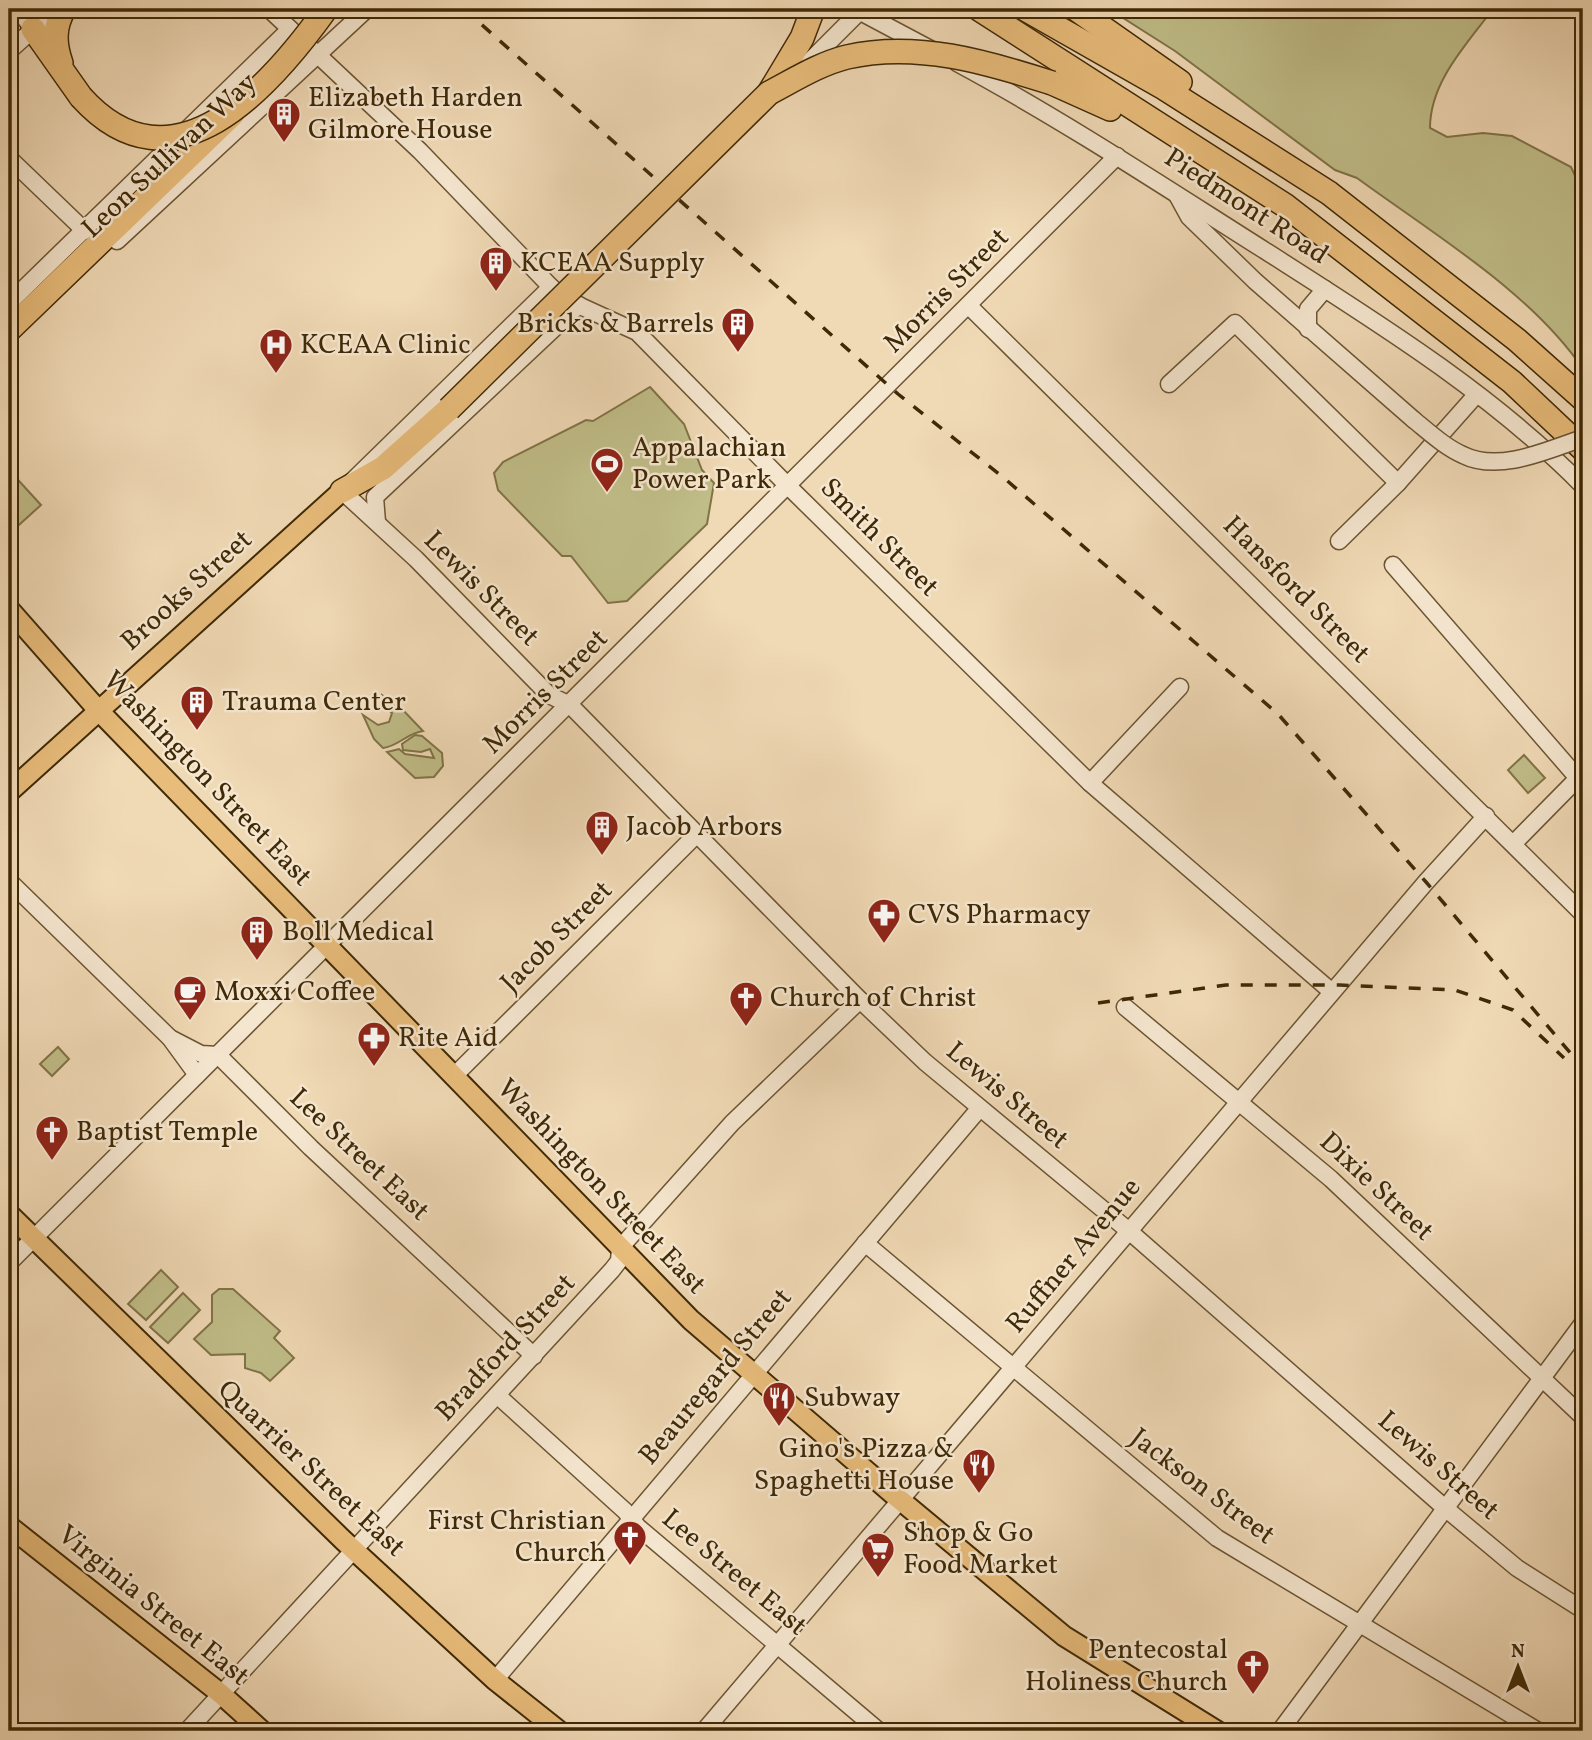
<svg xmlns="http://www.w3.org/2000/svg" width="1592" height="1740" font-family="Vollkorn,serif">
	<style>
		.green { fill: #c0bd88; stroke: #807347; stroke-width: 2 }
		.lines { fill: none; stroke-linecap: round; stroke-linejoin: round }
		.minor-casing { stroke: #6b5532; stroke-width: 19 }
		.major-casing { stroke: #3f2906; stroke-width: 23 }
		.highway-casing { stroke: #3f2906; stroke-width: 26 }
		.minor { stroke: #f5e6cf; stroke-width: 16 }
		.major { stroke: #e8bc7a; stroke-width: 19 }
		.highway { stroke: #e8bc7a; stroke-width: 23 }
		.rail { stroke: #3f2906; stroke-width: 3.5; stroke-dasharray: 12 12; stroke-linecap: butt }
		.minor-bridge-casing { stroke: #6b5532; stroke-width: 19; stroke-linecap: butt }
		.highway-bridge-casing { stroke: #3f2906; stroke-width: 26; stroke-linecap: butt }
		.minor-bridge { stroke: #f5e6cf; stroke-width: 16 }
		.highway-bridge { stroke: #e8bc7a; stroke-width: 23 }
		.labels { text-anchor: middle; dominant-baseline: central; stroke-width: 5; stroke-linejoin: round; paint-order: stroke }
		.poi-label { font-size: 28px; fill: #3f2906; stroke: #f5e6cf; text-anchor: start }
		.street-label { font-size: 28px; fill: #3f2906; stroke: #f5e6cf }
	</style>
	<rect width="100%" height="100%" fill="#f0d9b5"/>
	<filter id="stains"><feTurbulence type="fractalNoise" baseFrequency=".00286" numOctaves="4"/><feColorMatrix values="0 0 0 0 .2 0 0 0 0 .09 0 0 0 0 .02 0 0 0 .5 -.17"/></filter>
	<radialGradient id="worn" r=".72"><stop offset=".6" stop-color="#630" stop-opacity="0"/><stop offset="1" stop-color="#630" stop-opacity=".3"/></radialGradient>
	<g class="green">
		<path d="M1109,9H1493C1466,45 1430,82 1430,128L1447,137L1483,133L1512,136L1571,167L1583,193V369C1531,292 1432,233 1357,178L1335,170L1175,51Z"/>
		<polygon points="650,387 684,424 702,470 714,483 707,524 627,601 608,603 571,556 562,556 498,490 494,473 503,462 586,420 593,421"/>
		<polygon points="9,470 41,505 9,534"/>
		<path d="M382,695L402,709L423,731C407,733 399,746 383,748L374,739L363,715L378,725L389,722L392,713L381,704Z"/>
		<polygon points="415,735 422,736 442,753 443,766 434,777 415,778 387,752 399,749 405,754 434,758 430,749 421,752 403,750 402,744"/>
		<polygon points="1524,755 1545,778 1528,793 1508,770"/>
		<polygon points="58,1047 69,1059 52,1076 40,1064"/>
		<polygon points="161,1270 178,1287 146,1320 128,1304"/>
		<polygon points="219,1289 233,1289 280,1331 274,1338 294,1358 270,1381 261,1373 245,1368 245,1354 211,1355 194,1339 212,1322 212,1295"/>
		<polygon points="183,1293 200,1310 168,1343 150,1327"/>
	</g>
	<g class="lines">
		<defs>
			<g id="minor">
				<polyline points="18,9 33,29"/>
				<polyline points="269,9 420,151 551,287 567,300 637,332 789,487 1090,783 1332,992"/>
				<polyline points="855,9 934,51"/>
				<polyline points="9,51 56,9"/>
				<path d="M957,63C1063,120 1163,186 1264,250C1375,321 1490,392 1583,486"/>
				<polyline points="799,72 860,11"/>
				<polyline points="9,158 85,231"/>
				<polyline points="1178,197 1189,217 1255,281 1414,420"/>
				<polyline points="117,241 367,9"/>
				<polyline points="551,287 342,491 416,559 549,695 570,705 860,1000 925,1062 1129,1231 1445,1508 1517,1568 1583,1610"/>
				<polyline points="9,303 290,29"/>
				<polyline points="969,306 1583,914"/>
				<polyline points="1308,329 1308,309 1325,289"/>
				<polyline points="1169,384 1235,323 1398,483"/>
				<polyline points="377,522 375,497 579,305"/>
				<polyline points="1339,541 1398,483 1476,395"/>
				<polyline points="1393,565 1583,784"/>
				<polyline points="1090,783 1180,687"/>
				<polyline points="1514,843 1583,773"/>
				<polyline points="9,881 170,1038 197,1075"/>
				<polyline points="1125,1007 1331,1179 1583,1417"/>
				<polyline points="170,1038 201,1054 218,1055 311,1148 534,1356"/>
				<polyline points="453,1077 697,834"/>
				<polyline points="865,1243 1217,1538 1538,1731"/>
				<polyline points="9,1263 1117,156"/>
				<polyline points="497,1395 625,1511 638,1527 879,1731"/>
				<polyline points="495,1680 979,1109"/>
				<polyline points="187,1731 612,1270 619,1261 620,1248 732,1123 860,1000"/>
				<polyline points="704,1731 1426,882 1486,816"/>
				<polyline points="1280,1731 1583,1323"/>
			</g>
			<g id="major">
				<polyline points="9,609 98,710 691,1320 893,1494 1064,1636 1217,1731"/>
				<polyline points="9,792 342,491"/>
				<polyline points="9,1214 343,1540 495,1680 559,1731"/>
				<polyline points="9,1526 221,1694 262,1731"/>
			</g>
			<g id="highway">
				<polyline points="979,9 1286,206 1512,382 1583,449"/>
				<polyline points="1025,9 1164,88 1329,193 1517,340 1583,399"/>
				<polyline points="1076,9 1180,82"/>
				<polyline points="33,29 81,97"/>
				<path d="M61,63C54,43 54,27 64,9"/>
				<polyline points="1052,83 1110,109"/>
				<polyline points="769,93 802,38 813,9"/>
				<polyline points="9,330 233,114"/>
				<polyline points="342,491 383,468 449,409"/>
			</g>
		</defs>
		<use href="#minor" class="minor-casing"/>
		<use href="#major" class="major-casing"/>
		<use href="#highway" class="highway-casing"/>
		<use href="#minor" class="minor"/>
		<use href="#major" class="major"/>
		<use href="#highway" class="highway"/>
		<g class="rail">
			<polyline points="464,9 898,394 1004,478 1278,714 1426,882 1583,1068"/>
			<polyline points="1098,1003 1226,985 1340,985 1455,990 1513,1010 1564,1058"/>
		</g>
		<defs>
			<path id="minor-bridge" d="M1414,420C1430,433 1445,447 1463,455C1499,473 1548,450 1583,438"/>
			<g id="highway-bridge">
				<path d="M81,97C173,199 270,87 326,9"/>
				<path d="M449,409L769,93C794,80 819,64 847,57C916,41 987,62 1052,83"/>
			</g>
		</defs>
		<use href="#minor-bridge" class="minor-bridge-casing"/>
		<use href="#highway-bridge" class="highway-bridge-casing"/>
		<use href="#minor-bridge" class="minor-bridge"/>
		<use href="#highway-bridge" class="highway-bridge"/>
	</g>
	<defs>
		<symbol id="building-pin" viewBox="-11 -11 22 30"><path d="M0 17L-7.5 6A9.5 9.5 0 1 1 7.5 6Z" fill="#8f2418" stroke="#f5e6cf"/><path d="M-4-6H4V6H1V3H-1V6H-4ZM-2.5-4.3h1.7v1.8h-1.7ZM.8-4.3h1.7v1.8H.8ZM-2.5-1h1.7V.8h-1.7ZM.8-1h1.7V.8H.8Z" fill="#fff"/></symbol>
		<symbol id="hospital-pin" viewBox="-11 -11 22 30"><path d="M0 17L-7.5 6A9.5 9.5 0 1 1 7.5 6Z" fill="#8f2418" stroke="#f5e6cf"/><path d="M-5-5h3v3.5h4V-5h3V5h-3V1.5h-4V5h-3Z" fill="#fff"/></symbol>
		<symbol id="stadium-pin" viewBox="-11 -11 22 30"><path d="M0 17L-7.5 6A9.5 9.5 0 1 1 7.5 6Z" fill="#8f2418" stroke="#f5e6cf"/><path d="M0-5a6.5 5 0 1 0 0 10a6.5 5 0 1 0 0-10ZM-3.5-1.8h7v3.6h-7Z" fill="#fff"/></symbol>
		<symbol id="pharmacy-pin" viewBox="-11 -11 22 30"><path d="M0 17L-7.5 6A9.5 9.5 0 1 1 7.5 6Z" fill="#8f2418" stroke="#f5e6cf"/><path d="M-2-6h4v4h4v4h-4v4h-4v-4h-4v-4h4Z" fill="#fff"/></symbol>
		<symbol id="cafe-pin" viewBox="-11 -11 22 30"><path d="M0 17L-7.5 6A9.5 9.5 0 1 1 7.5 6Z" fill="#8f2418" stroke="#f5e6cf"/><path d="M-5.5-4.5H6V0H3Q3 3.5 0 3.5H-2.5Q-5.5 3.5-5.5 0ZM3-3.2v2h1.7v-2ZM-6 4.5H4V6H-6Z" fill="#fff"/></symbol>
		<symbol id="church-pin" viewBox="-11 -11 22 30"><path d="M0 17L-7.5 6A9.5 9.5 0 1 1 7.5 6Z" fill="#8f2418" stroke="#f5e6cf"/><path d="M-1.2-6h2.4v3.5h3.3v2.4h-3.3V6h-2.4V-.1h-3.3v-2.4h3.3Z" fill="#fff"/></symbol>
		<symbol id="restaurant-pin" viewBox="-11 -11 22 30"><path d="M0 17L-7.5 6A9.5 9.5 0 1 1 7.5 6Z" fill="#8f2418" stroke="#f5e6cf"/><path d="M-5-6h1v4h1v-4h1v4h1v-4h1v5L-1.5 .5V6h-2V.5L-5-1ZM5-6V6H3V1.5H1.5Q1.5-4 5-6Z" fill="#fff"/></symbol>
		<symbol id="supermarket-pin" viewBox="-11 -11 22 30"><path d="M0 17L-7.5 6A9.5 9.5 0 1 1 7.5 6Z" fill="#8f2418" stroke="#f5e6cf"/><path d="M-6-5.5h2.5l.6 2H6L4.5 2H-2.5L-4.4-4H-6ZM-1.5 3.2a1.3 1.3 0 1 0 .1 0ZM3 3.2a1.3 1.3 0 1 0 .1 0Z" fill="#fff"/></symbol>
	</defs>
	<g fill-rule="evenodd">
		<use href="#building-pin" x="265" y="95" width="38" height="52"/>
		<use href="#building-pin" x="477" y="244" width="38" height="52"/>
		<use href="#building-pin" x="719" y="305" width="38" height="52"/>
		<use href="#hospital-pin" x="257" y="326" width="38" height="52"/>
		<use href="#stadium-pin" x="588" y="445" width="38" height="52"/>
		<use href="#building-pin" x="178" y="683" width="38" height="52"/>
		<use href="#building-pin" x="583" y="808" width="38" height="52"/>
		<use href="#pharmacy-pin" x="865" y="896" width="38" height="52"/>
		<use href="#building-pin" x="238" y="913" width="38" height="52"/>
		<use href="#cafe-pin" x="171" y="973" width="38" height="52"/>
		<use href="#church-pin" x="727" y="979" width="38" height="52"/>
		<use href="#pharmacy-pin" x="355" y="1019" width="38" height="52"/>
		<use href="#church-pin" x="33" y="1113" width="38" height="52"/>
		<use href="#restaurant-pin" x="760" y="1379" width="38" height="52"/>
		<use href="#restaurant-pin" x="960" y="1446" width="38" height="52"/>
		<use href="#church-pin" x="611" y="1518" width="38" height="52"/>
		<use href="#supermarket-pin" x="859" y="1530" width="38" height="52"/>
		<use href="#church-pin" x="1234" y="1647" width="38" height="52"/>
	</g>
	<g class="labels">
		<g class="poi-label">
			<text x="308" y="98">Elizabeth Harden<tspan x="308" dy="32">Gilmore House</tspan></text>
			<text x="520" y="263">KCEAA Supply</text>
			<text x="714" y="324" text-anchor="end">Bricks &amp; Barrels</text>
			<text x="300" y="345">KCEAA Clinic</text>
			<text x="632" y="448">Appalachian<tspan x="632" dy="32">Power Park</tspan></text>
			<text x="222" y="702">Trauma Center</text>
			<text x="626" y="827">Jacob Arbors</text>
			<text x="908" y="915">CVS Pharmacy</text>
			<text x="282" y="932">Boll Medical</text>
			<text x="214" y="992">Moxxi Coffee</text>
			<text x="770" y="998">Church of Christ</text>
			<text x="398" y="1038">Rite Aid</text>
			<text x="76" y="1132">Baptist Temple</text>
			<text x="804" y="1398">Subway</text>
			<text x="954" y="1449" text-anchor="end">Gino's Pizza &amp;<tspan x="954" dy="32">Spaghetti House</tspan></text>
			<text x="606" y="1521" text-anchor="end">First Christian<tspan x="606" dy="32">Church</tspan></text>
			<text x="903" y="1533">Shop &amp; Go<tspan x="903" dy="32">Food Market</tspan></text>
			<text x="1228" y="1650" text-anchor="end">Pentecostal<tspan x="1228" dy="32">Holiness Church</tspan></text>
		</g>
		<g class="street-label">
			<text transform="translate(170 156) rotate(-43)">Leon Sullivan Way</text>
			<text transform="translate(1246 207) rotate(33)">Piedmont Road</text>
			<text transform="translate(947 291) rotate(-45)">Morris Street</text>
			<text transform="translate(879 538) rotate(45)">Smith Street</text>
			<text transform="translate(481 589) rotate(45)">Lewis Street</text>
			<text transform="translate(1296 590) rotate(45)">Hansford Street</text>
			<text transform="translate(187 591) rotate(-42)">Brooks Street</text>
			<text transform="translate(546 692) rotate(-45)">Morris Street</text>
			<text transform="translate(207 779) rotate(46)">Washington Street East</text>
			<text transform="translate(557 937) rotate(-45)">Jacob Street</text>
			<text transform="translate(1007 1096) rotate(40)">Lewis Street</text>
			<text transform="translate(359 1155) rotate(43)">Lee Street East</text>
			<text transform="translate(601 1187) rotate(46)">Washington Street East</text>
			<text transform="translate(1376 1187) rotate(43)">Dixie Street</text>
			<text transform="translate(1074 1256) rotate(-50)">Ruffner Avenue</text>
			<text transform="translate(506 1348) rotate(-47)">Bradford Street</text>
			<text transform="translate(716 1377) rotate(-50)">Beauregard Street</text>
			<text transform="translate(1438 1466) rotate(41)">Lewis Street</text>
			<text transform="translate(311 1469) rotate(43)">Quarrier Street East</text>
			<text transform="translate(1202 1487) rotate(37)">Jackson Street</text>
			<text transform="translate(734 1573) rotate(40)">Lee Street East</text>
			<text transform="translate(153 1606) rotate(39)">Virginia Street East</text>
		</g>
	</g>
	<rect width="1592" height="1740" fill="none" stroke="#f0d9b5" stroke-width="35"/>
	<rect x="10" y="10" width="1571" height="1719" fill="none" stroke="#3f2906" stroke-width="3.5"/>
	<rect x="18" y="18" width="1557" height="1705" fill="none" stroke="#3f2906" stroke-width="2"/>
	<g transform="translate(1518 1667)" stroke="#f5e6cf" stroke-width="5" paint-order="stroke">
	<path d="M0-5L12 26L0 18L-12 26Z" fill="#3f2906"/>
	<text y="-10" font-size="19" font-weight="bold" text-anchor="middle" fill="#3f2906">N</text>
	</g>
	<rect width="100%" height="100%" filter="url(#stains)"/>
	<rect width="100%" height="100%" fill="url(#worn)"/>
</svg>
